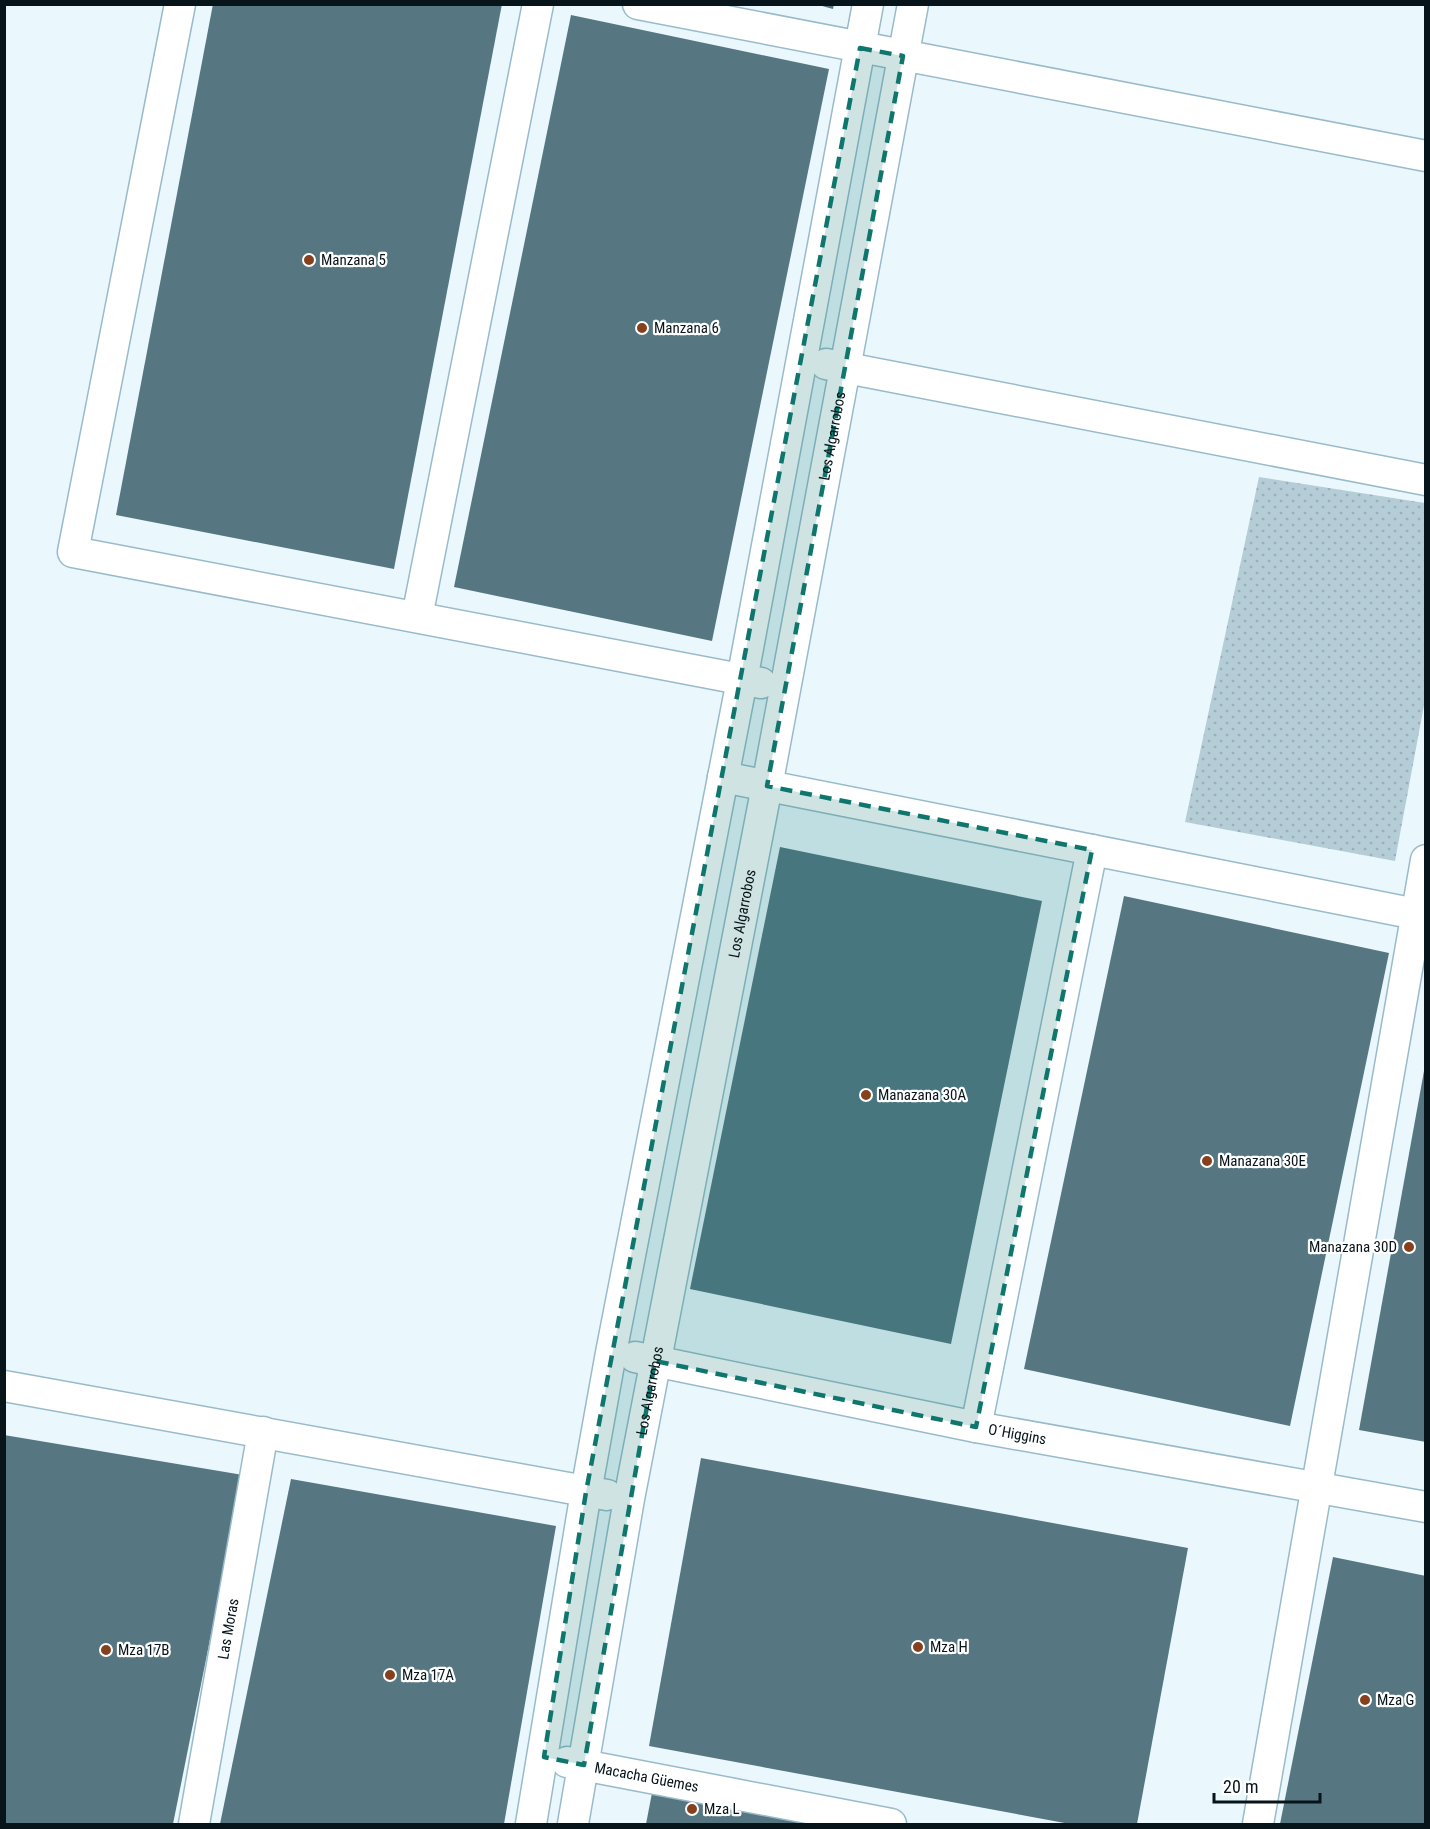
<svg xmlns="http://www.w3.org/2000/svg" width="1430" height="1829" font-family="'Roboto Condensed',sans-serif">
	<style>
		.park { fill: url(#park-dots) }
		.building { fill: #567682 }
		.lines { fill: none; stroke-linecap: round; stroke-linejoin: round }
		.minor-casing { stroke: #99bbc9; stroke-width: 33 }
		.minor { stroke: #fff; stroke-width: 30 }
		.marked { fill: #0f766e; fill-opacity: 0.2; stroke: #0f766e; stroke-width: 4.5; stroke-dasharray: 12 8; stroke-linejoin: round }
		.poi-dot { fill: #87401d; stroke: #fff; stroke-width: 2 }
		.labels { text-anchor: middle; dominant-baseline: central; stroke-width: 4.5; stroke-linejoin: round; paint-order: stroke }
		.poi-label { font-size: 15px; fill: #071419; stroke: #fff; text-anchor: start }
		.street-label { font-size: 15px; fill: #071419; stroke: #fff }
	</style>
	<defs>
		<pattern id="park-dots" width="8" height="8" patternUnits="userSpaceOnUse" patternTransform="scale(1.5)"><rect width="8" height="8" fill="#b5cdd7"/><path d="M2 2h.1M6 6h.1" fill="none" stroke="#9aafb8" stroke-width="1.8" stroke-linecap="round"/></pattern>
	</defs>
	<rect width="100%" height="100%" fill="#eaf8fe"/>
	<polygon class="park" points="1259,477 1425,503 1425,700 1395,861 1185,822"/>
	<g class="building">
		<polygon points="213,4 502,4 394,569 116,515"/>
		<polygon points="815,4 834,4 833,9"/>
		<polygon points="571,15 829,69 712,641 454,587"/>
		<polygon points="780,847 1042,901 951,1344 690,1289"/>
		<polygon points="1124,896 1389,953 1290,1426 1024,1369"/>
		<polygon points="1424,1071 1426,1071 1426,1442 1359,1430"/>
		<polygon points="4,1435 243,1475 173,1824 4,1824"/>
		<polygon points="701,1458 1188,1548 1137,1824 1070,1824 649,1746"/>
		<polygon points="291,1479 556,1526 504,1824 220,1824"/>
		<polygon points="1333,1557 1426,1576 1426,1824 1280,1824"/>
		<polygon points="652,1793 813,1823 813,1824 646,1824"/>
	</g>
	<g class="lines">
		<defs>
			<g id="minor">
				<polyline points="180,4 73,552 761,683"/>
				<polyline points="638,4 1426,156"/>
				<polyline points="826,364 1426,480"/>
				<polyline points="417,617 538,4"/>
				<polyline points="723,777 1426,916"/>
				<path id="s1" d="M635,1357L976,1427L1426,1507"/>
				<polyline points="4,1386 607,1495"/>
				<polyline points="976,1427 1092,850"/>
				<path id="s2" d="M567,1762L891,1824"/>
				<path id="s3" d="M194,1824L263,1432"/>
				<polyline points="531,1824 586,1492 611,1353 742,680 868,4"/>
				<path id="s4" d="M573,1824L629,1499L767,786L913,4"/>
				<polyline points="1258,1824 1426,860"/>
			</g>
		</defs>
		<use href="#minor" class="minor-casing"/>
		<use href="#minor" class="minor"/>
	</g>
	<path class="marked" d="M860,48L903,56L767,786L1092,850L976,1427L655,1361L584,1765L544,1757L586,1492Z"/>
	<g class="poi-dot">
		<circle cx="309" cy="260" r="6"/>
		<circle cx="642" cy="328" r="6"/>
		<circle cx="866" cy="1095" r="6"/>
		<circle cx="1207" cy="1161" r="6"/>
		<circle cx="1409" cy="1247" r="6"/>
		<circle cx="918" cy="1647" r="6"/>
		<circle cx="106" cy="1650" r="6"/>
		<circle cx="390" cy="1675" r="6"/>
		<circle cx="1365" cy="1700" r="6"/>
		<circle cx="692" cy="1809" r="6"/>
	</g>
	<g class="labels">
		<g class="poi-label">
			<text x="321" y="260">Manzana 5</text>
			<text x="654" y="328">Manzana 6</text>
			<text x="878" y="1095">Manazana 30A</text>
			<text x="1219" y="1161">Manazana 30E</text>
			<text x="1397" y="1247" text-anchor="end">Manazana 30D</text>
			<text x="930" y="1647">Mza H</text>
			<text x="118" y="1650">Mza 17B</text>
			<text x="402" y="1675">Mza 17A</text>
			<text x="1377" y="1700">Mza G</text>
			<text x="704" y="1809">Mza L</text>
		</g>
		<g class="street-label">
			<text stroke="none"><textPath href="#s4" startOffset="1412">Los Algarrobos</textPath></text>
			<text stroke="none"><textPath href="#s4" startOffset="926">Los Algarrobos</textPath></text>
			<text stroke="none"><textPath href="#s4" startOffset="440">Los Algarrobos</textPath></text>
			<text stroke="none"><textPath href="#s1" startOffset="390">O´Higgins</textPath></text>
			<text stroke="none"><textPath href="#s3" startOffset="198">Las Moras</textPath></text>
			<text stroke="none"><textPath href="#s2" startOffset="81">Macacha Güemes</textPath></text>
		</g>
	</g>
	<rect width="1430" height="1829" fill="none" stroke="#071419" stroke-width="12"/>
	<path d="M1214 1793v9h106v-9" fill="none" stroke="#071419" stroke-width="3"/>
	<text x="1223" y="1793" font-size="18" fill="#071419" stroke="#ffffff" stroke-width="4.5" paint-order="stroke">20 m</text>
</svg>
